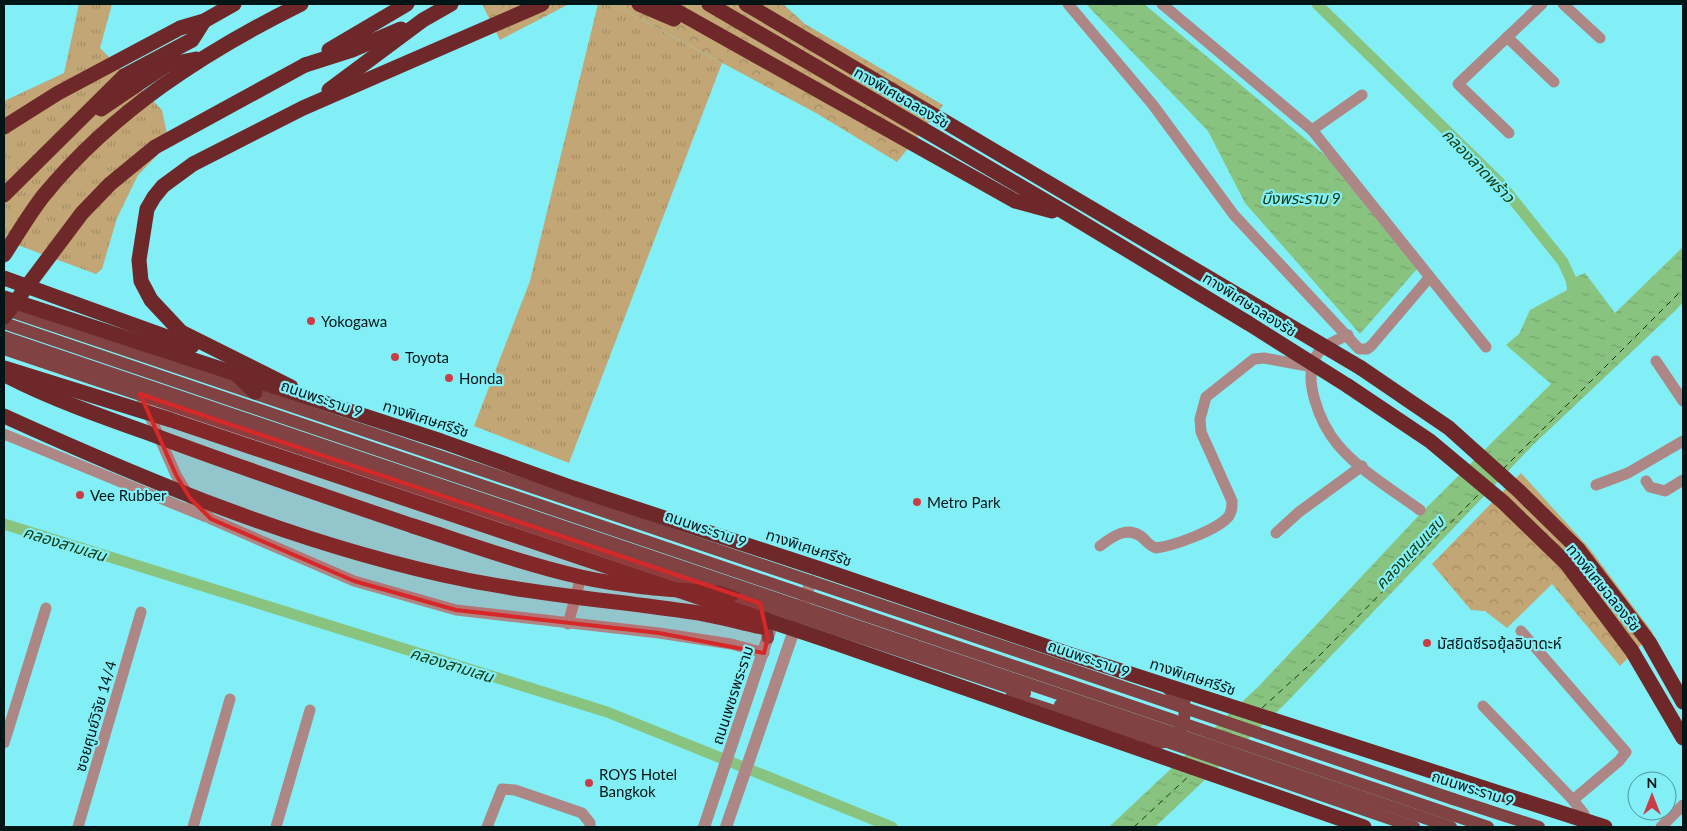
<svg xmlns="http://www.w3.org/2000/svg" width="1687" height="831" font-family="Lato,'Noto Sans Thai',sans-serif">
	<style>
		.grass { fill: url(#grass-tufts) }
		.forest { fill: url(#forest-crowns) }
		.water { fill: url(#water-ripples) }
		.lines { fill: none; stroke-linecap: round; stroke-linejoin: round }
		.canal { stroke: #89c380; stroke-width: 11 }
		.ferry { stroke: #10380a; stroke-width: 1; stroke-dasharray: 6 5; stroke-linecap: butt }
		.minor { stroke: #ac8786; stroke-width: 11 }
		.tertiary { stroke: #ac8786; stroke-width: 12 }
		.primary { stroke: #804242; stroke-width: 12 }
		.motorway { stroke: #6e282a; stroke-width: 15 }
		.primary-bridge { stroke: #804242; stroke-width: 12 }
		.motorway-bridge { stroke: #6e282a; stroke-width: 15 }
		.marked { fill: #d62828; fill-opacity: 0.2; stroke: #d62828; stroke-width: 4; stroke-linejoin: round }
		.poi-dot { fill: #cc3c47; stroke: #82eef5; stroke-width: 2 }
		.labels { text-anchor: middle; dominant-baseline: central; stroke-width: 4.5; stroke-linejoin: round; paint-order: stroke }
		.street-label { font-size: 15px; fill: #001516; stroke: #82eef5 }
		.poi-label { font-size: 15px; fill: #001516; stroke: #82eef5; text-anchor: start }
		.water-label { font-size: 16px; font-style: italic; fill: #10380a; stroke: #82eef5 }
	</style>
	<defs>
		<pattern id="grass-tufts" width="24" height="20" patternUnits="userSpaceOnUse" patternTransform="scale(1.25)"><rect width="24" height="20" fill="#c2a675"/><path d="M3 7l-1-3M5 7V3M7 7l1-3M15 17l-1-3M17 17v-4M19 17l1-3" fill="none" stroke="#a58e64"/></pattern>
		<pattern id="forest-crowns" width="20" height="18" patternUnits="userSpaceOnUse" patternTransform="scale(1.25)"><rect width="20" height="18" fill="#c2a675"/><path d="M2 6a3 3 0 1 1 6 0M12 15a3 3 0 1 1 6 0" fill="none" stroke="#a58e64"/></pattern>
		<pattern id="water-ripples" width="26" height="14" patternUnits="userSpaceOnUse" patternTransform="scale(1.25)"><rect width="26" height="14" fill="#89c380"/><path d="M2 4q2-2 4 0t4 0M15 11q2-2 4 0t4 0" fill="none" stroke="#74a76e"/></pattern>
	</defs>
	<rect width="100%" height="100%" fill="#82eef5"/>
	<g class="grass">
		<polygon points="79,4 112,4 100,48 162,110 169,143 138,175 117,218 102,269 96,274 4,240 4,101 64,73"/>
		<polygon points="598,4 612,4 722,63 569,463 474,426 530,281"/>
	</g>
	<g class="forest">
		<polygon points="482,4 569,4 500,40"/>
		<polygon points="612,4 783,4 805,24 943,105 897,162 816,113"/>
		<polygon points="1521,473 1589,548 1653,633 1620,666 1552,584 1507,628 1485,611 1471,610 1432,564"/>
	</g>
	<g class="water">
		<polygon points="1086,4 1144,4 1327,157 1417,269 1360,334 1245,203 1208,131"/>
		<polygon points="1683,247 1683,302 1676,310 1534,444 1284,705 1155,827 1109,827 1259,686 1422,512 1551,384 1506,345 1519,334 1530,310 1567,290 1566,281 1585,273 1615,313"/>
	</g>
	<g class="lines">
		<g class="canal">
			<polyline points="1317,4 1499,182 1563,262 1577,293"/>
			<polyline points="4,524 607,712 892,827"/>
		</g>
		<g class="ferry">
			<polyline points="1503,469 1683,289"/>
			<polyline points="1262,708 1317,658 1480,493"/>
			<polyline points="1134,827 1191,774"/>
		</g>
		<g class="minor">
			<polyline points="1068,4 1153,105 1234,215 1359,349 1367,349 1371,346 1429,278"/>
			<polyline points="1162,4 1312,130"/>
			<polyline points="1563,4 1600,38"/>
			<polyline points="1507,37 1554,82"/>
			<polyline points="1362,95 1312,130 1486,347"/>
			<polyline points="1509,133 1458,84 1542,4"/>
			<path d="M1348,335C1337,340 1326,344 1318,353C1300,377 1321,425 1338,445C1360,471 1393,490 1420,510"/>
			<polyline points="1656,361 1683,401"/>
			<polyline points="140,394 176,475 190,498 211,519 354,581 456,610 659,633 731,644 764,653"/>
			<polyline points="4,434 206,517"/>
			<polyline points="1646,481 1650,487 1665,491 1683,480"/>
			<polyline points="1596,485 1628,473 1683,441"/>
			<polyline points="1276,533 1299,512 1362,466"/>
			<path d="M1100,546C1113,536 1128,525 1143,538C1148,543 1150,546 1156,548C1173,546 1218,530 1229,516C1232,511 1232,507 1232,501L1201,432L1200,419L1206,397L1254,359L1264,358L1313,367"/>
			<polyline points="568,624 581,577"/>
			<polyline points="1521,631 1626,752 1619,761 1573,800"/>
			<polyline points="1483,706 1573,800 1584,814 1583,826"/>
			<polyline points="4,743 46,608"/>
			<polyline points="78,827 141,612"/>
			<polyline points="193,827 230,699"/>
			<polyline points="276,827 310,710"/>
			<polyline points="487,827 502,789 515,790 582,813 590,823 590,827"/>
			<polyline points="1661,827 1683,805"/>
		</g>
		<g class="tertiary">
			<polyline points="704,827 771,628"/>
			<polyline points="726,827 811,581"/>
		</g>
		<g class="primary">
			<polyline points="4,309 1023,653"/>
			<polyline points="4,349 1025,693"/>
			<polyline points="765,616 768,638"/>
			<path d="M1011,697L1155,744L1174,740C1184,727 1186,717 1184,700L1169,690"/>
			<polyline points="1453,799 1539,827"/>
		</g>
		<g class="motorway">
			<polyline points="639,4 674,19"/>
			<polyline points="664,4 1015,201 1052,211"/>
			<polyline points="709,4 1071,216 1248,323"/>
			<polyline points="329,50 407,4"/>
			<polyline points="305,65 352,50 401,29"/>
			<polyline points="329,90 423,20 451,4"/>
			<polyline points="101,109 166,65 196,59"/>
			<polyline points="4,127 58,93 180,28 204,21 234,4"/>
			<polyline points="4,195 124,76 192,40 204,21"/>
			<path d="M4,255C17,235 29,214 44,195C113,111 204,52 301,4"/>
			<polyline points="4,278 192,346"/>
			<polyline points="1361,368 1449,428 1519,491 1578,549 1649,642 1683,702"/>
			<polyline points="235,373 255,392"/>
			<polyline points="1348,386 1430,441 1503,502 1566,563 1632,651 1683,738"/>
			<polyline points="291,387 181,332 151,300 141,281 139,260 147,209 154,197 163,186 193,164 303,108 542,4"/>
			<path d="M413,526C469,544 524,564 581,577C631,588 682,590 732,594"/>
			<polyline points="832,642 1364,827"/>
		</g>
		<g class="primary-bridge">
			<polyline points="4,323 1488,827"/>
			<polyline points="4,337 1451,827"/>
			<polyline points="1023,653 1453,799"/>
			<polyline points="1060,705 1414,827"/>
		</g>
		<g class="motorway-bridge">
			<polyline points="746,4 1361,368"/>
			<polyline points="4,298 441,441 573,488 820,569 1072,655 1605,827"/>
			<polyline points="4,317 82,213 110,184 155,147 305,65"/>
			<polyline points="1248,323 1348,386"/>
			<polyline points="4,368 171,420 832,642"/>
			<path d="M7,376C52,399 100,416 148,433C236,466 324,496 413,526"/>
			<path d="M4,416C154,484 305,547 467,580C541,595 617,601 692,612C715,615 738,622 762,627"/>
		</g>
	</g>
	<path class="marked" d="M140,394L760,603L768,638L764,653L659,633L456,610L354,581L211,519L190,498L176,475Z"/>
	<g class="poi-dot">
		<circle cx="311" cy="321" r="5"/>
		<circle cx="395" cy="357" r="5"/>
		<circle cx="449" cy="378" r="5"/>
		<circle cx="80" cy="495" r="5"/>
		<circle cx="917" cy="502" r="5"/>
		<circle cx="1427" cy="643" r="5"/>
		<circle cx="589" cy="783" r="5"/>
	</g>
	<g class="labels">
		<g class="street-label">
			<text transform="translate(902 97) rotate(30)">ทางพิเศษฉลองรัช</text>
			<text transform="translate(1250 304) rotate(32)">ทางพิเศษฉลองรัช</text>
			<text transform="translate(322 398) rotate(19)">ถนนพระราม 9</text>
			<text transform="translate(426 418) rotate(18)">ทางพิเศษศรีรัช</text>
			<text transform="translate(706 528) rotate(19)">ถนนพระราม 9</text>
			<text transform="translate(809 547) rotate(18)">ทางพิเศษศรีรัช</text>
			<text transform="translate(1604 587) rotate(51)">ทางพิเศษฉลองรัช</text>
			<text transform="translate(1089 658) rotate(19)">ถนนพระราม 9</text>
			<text transform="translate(1193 676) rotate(18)">ทางพิเศษศรีรัช</text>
			<text transform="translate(732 695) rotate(-72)">ถนนเพชรพระราม</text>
			<text transform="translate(95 716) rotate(-74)">ซอยศูนย์วิจัย 14/4</text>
			<text transform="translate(1473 788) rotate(18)">ถนนพระราม 9</text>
		</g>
		<g class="poi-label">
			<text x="321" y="321">Yokogawa</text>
			<text x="405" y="357">Toyota</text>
			<text x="459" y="378">Honda</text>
			<text x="90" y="495">Vee Rubber</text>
			<text x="927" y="502">Metro Park</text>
			<text x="1437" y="643">มัสยิดซีรอยุ้ลอิบาดะห์</text>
			<text x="599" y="774">ROYS Hotel<tspan x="599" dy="17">Bangkok</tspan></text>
		</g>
		<g class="water-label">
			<text transform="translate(1479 165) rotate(46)">คลองลาดพร้าว</text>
			<text x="1301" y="197">บึงพระราม 9</text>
			<text transform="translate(65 543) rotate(17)">คลองสามเสน</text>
			<text transform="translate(1409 552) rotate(-47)">คลองแสนแสบ</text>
			<text transform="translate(452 664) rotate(17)">คลองสามเสน</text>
		</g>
	</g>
	<rect width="1687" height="831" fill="none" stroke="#001516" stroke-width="10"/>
	<g transform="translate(1652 796)"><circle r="24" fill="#82eef5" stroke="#4e979c"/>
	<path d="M0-4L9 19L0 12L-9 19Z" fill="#cc3c47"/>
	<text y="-8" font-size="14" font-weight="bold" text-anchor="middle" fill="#001516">N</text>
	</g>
</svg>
